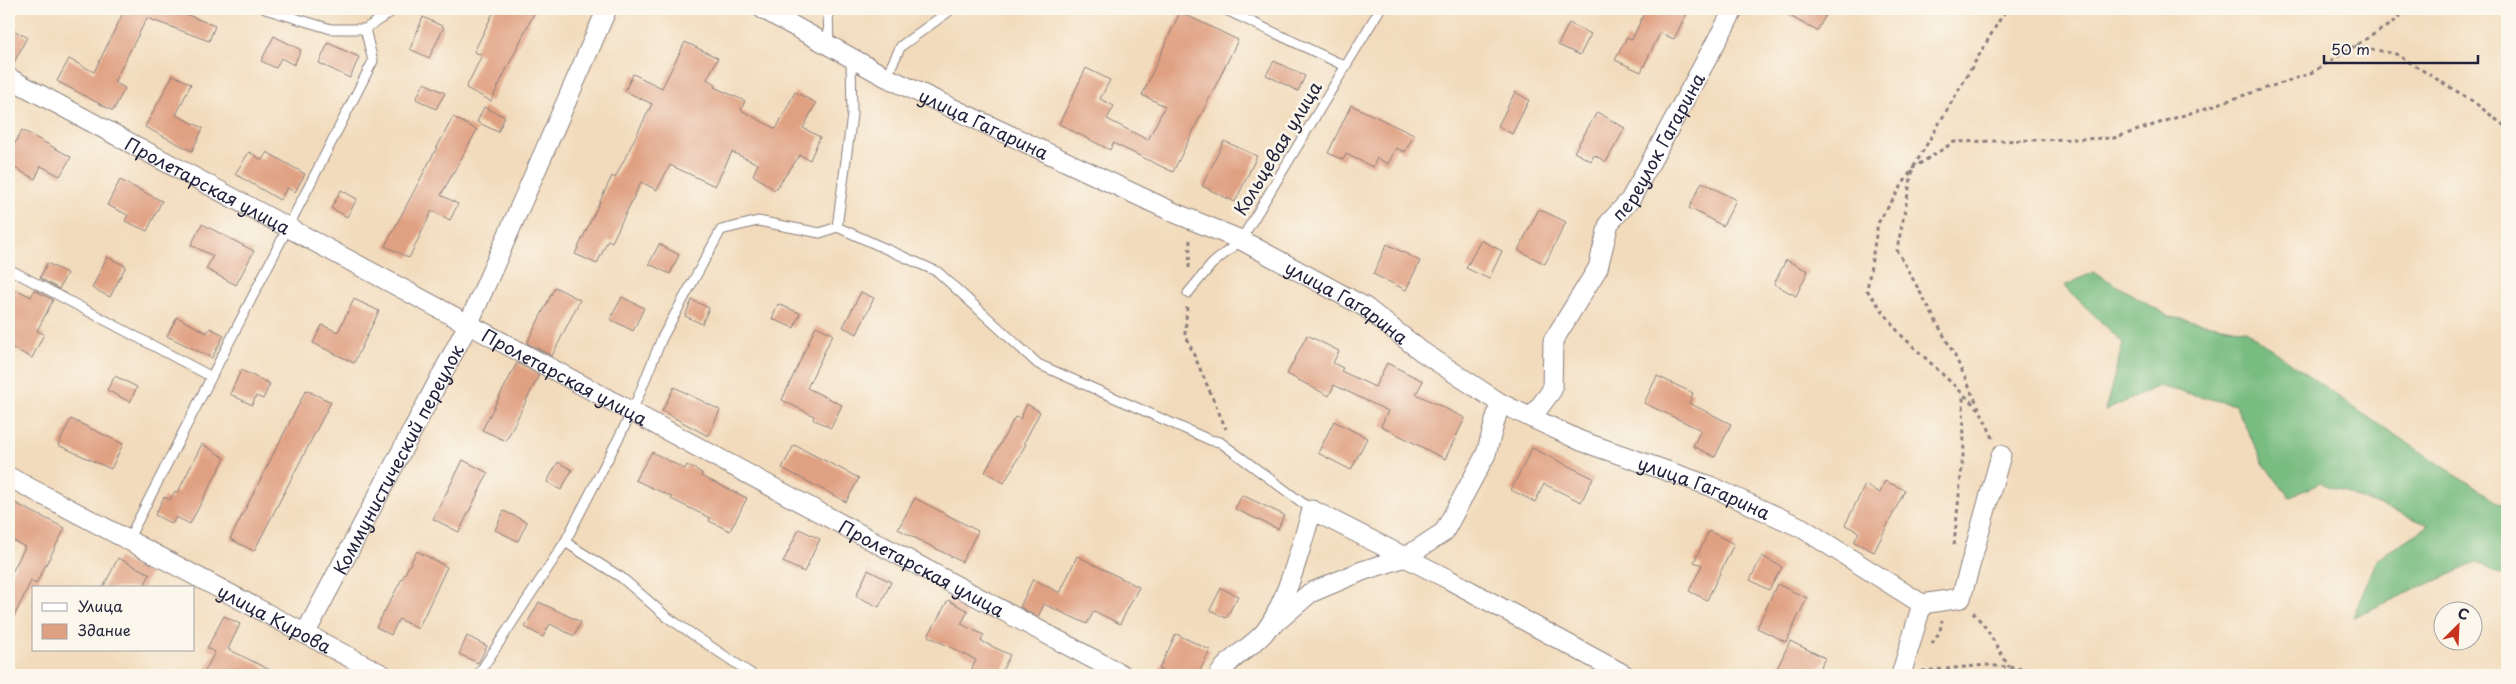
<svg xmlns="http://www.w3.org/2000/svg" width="2516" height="684" font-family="'Playpen Sans',sans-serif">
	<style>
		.forest { fill: #78bc80; stroke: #4d6f5e }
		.building { fill: #e0a183 }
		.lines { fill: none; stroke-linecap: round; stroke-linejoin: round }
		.lane-casing { stroke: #8a7e7c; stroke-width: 11 }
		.street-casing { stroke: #8a7e7c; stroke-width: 21 }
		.path { stroke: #8a7e7c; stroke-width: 3; stroke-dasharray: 4 4; stroke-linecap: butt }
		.lane { stroke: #fff; stroke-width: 9 }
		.street { stroke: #fff; stroke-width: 19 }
		.labels { text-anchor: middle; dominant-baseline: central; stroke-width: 5; stroke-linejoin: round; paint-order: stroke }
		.street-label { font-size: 18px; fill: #22223b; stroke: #fbf7ec }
	</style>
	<rect width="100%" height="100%" fill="#fbf7ec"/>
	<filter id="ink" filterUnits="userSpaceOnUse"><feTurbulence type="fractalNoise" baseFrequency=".02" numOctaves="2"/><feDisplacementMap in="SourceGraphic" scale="10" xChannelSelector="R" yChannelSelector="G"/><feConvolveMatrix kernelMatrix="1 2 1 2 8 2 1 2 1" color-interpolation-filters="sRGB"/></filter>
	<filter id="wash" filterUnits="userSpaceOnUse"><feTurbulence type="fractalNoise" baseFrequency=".0096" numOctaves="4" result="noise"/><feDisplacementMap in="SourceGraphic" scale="20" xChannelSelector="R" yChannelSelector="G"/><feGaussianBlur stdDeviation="1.12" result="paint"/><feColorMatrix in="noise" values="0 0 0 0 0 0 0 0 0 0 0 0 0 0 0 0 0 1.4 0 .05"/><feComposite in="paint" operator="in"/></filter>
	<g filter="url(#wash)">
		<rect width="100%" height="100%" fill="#f2dbbc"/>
		<polygon class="forest" points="2094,272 2170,317 2245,330 2360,412 2507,508 2507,578 2478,562 2353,617 2377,559 2429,525 2321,483 2289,497 2263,463 2235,405 2158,386 2105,411 2123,343 2064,286"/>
		<g id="blocks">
			<g class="building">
				<polygon points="125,9 179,9 178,11 215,26 209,41 147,18 114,82 125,88 113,111 57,81 69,59 94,72"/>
				<polygon points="495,9 536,9 491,101 466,88 482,55 474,52"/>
				<polygon points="1646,9 1689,9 1674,39 1660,33 1641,72 1615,60 1627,37 1632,40"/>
				<polygon points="1777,9 1829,9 1817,31"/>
				<polygon points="1180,12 1238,40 1173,172 1113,143 1110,150 1059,124 1086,68 1110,80 1100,99 1114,106 1107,119 1148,140 1165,106 1142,95"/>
				<polygon points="423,17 444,27 429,58 410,49"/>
				<polygon points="1569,23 1591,34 1580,55 1558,45"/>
				<polygon points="9,28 27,37 12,67 9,67"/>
				<polygon points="274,36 301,50 294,65 281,58 276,68 261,61"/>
				<polygon points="685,42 718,58 707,79 716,84 714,87 745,101 741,110 776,129 795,92 816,103 803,128 820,137 810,160 800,155 775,190 753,175 758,164 732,152 715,186 670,165 657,190 641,182 612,242 608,240 597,264 575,254 612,176 615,178 652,104 625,91 633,74 662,88"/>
				<polygon points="328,43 359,57 350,78 319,63"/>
				<polygon points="1274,61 1305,76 1298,91 1266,75"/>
				<polygon points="173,75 191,84 176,115 203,128 192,151 145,127"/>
				<polygon points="424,83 445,93 436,109 416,99"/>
				<polygon points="1515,92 1529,100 1512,134 1498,126"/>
				<polygon points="1351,105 1414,135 1405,152 1396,148 1388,164 1377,158 1373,167 1346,154 1343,160 1328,153"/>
				<polygon points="484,107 505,117 498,132 477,122"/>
				<polygon points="1597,112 1625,128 1606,162 1594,155 1591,161 1574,152"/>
				<polygon points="453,117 477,130 441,195 458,204 450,220 432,211 409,258 385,246"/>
				<polygon points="22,130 71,157 60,176 41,166 35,179 9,165 9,155"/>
				<polygon points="1224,141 1257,156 1235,202 1202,186"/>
				<polygon points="249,152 262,160 267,152 305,174 295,192 287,188 280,200 235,174"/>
				<polygon points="120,180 162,201 147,231 125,221 128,215 107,205"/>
				<polygon points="1702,182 1736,200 1723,226 1689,208"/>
				<polygon points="341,190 357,199 347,217 331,208"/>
				<polygon points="1539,209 1566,222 1545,264 1518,250"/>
				<polygon points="202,224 254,251 236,285 206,269 213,256 191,245"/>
				<polygon points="1481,240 1502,251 1489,279 1466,268"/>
				<polygon points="659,244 679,255 670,274 649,264"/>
				<polygon points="1387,244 1420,261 1406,290 1373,274"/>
				<polygon points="107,257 126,266 110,297 92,288"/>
				<polygon points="1786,260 1808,271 1796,296 1774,284"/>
				<polygon points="47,263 67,273 59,289 40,278"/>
				<polygon points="555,287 580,300 552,356 527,343"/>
				<polygon points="16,289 31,297 34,290 53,300 37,331 44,334 32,358 9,346 9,303"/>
				<polygon points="861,292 874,298 857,334 843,327"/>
				<polygon points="622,297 644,308 633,331 610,319"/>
				<polygon points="354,299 379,311 354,363 313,343 322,325 338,332"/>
				<polygon points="692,300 709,308 702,324 685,316"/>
				<polygon points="778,304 800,313 794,328 772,319"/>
				<polygon points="177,317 207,333 210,328 224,335 212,358 167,336"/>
				<polygon points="816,326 833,334 807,388 842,405 831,428 813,419 814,416 782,400"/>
				<polygon points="1307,335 1339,351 1333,363 1343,368 1341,371 1375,387 1387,363 1423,381 1416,394 1465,418 1445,459 1381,426 1388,411 1334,385 1329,396 1287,374"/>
				<polygon points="517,363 539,375 506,441 482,430"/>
				<polygon points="241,370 270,384 263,399 256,396 252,405 230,394"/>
				<polygon points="115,376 137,387 130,402 107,390"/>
				<polygon points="1657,376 1693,393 1689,403 1731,424 1715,457 1693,446 1701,430 1644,403"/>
				<polygon points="674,387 720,410 708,436 662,411"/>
				<polygon points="306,390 331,402 254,551 230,539"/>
				<polygon points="1027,404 1040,412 1024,443 1026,444 1004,483 985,472 1015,417 1020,419"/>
				<polygon points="71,419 123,444 111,469 58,445"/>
				<polygon points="1334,421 1367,438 1351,470 1318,453"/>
				<polygon points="202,444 225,458 190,524 176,517 172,524 155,515 164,497 170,500 175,491 178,492"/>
				<polygon points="794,445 859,478 846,502 782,468"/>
				<polygon points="1532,448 1593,478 1581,502 1544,484 1535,502 1511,490"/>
				<polygon points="652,452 685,469 687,465 702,473 701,476 747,498 730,531 709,521 710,518 671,499 672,497 635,480"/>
				<polygon points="463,460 488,473 459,532 433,519"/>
				<polygon points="558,462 572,470 561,490 547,482"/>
				<polygon points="1885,481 1905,490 1874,552 1854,542 1859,532 1845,525 1865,485 1880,493"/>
				<polygon points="1242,495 1284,515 1278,529 1235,509"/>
				<polygon points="915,498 978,531 962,562 898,529"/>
				<polygon points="9,500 65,528 36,584 31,581 9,627 9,578 25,547 9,538"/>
				<polygon points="504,511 527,522 518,541 495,530"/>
				<polygon points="799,529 820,539 804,572 783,562"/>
				<polygon points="1709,531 1734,544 1707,600 1689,591 1702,565 1694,562"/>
				<polygon points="417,551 447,567 418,629 399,619 391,635 376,627"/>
				<polygon points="1077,556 1139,587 1120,624 1094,611 1087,624 1044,604 1038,617 1020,607 1033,579 1060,593"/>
				<polygon points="1762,556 1782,567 1769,590 1750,580"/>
				<polygon points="118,558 150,574 143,588 103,588"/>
				<polygon points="868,570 891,582 879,607 856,596"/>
				<polygon points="1777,584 1807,598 1786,642 1757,628"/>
				<polygon points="1221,588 1238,596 1226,618 1210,610"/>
				<polygon points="948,600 968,611 961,624 984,635 981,641 1010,655 1000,675 969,675 976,660 928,636"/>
				<polygon points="539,602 581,622 574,636 550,624 543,637 525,627"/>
				<polygon points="224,616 240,624 228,649 280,675 203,675 215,652 207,648"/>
				<polygon points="1176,634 1210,650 1198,675 1171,675 1159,669"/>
				<polygon points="467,636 487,646 478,663 459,654"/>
				<polygon points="1790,641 1825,658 1817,675 1774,675"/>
			</g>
		</g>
	</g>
	<g filter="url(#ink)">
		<use href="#blocks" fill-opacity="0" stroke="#8a7e7c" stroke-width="1"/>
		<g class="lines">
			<defs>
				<g id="lane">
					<polyline points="265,9 331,29 365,29 391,12 393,9"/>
					<polyline points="828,9 829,45"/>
					<polyline points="1224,9 1345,66"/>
					<polyline points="886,77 901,46 952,9"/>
					<polyline points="837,227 852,115 851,59"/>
					<polyline points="9,269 210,376"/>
					<polyline points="1188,293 1212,264 1241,240 1380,9"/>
					<polyline points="128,540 373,61 365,29"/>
					<polyline points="565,542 622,578 667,617 753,675"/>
					<polyline points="478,675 565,542 632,412 662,338 721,230 758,221 820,233 837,227 938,272 1038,364 1210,440 1220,442 1312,510"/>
				</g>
				<g id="street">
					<path id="s1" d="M763,9L886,77L1175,213L1241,240L1365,307L1421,351L1500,403L1581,441L1710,486L1802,528L1922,604"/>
					<path id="s2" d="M9,78L1123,675"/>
					<path id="s3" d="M1532,417L1552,390L1553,341L1598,268L1609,223L1630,200L1734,9"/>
					<path id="s4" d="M9,477L383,675"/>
					<polyline points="1274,624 1310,593 1362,571 1406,557 1444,532 1486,454 1500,403"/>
					<path id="s5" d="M305,634L468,325L607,9"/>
					<path d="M1219,675C1230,657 1249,649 1263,634C1285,609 1302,543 1312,510L1448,579L1625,675"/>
					<polyline points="1901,675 1922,604 1961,598 2001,455"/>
				</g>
			</defs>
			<use href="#lane" class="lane-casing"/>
			<use href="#street" class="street-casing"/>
			<g class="path">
				<polyline points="2355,46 2396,54 2474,102 2507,128"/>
				<polyline points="1189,268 1190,239"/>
				<polyline points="1187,307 1185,334 1226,429"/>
				<polyline points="1979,409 1900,334 1867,290 1878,223 1913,168 1954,142 2114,138 2309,74 2397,20 2404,9"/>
				<polyline points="1993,438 1954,354 1897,250 1913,168 2006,9"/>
				<polyline points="1954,545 1964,446 1963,394"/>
				<polyline points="1973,612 1986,628 2009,667"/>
				<polyline points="1932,644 1940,631 1942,620"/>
				<polyline points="1922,671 1986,665 2046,671 2051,675"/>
			</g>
			<use href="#lane" class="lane"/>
			<use href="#street" class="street"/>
		</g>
	</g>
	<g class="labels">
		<g class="street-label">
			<text stroke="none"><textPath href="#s1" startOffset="249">улица Гагарина</textPath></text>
			<text stroke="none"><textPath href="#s3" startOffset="306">переулок Гагарина</textPath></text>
			<text transform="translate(1277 148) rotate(-59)">Кольцевая улица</text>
			<text stroke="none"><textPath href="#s2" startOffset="226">Пролетарская улица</textPath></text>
			<text stroke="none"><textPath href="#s1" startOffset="654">улица Гагарина</textPath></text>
			<text stroke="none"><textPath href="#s2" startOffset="631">Пролетарская улица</textPath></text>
			<text stroke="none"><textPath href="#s5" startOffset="198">Коммунистический переулок</textPath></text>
			<text stroke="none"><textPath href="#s1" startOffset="1059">улица Гагарина</textPath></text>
			<text stroke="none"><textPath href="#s2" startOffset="1036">Пролетарская улица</textPath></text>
			<text stroke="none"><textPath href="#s4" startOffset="301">улица Кирова</textPath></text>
		</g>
	</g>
	<rect width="2516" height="684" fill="none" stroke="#fbf7ec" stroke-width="30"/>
	<rect x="32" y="586" width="162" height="65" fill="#fbf7ec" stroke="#a4a2a5"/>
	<rect x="42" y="603" width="25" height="8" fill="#ffffff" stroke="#a4a2a5"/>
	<text x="78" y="612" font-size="15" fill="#22223b">Улица</text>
	<rect x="42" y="624" width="25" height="15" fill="#e0a183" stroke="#a4a2a5"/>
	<text x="78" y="636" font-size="15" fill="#22223b">Здание</text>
	<g transform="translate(2458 626) rotate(24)"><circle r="24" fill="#fbf7ec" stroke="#a4a2a5"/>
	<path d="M0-4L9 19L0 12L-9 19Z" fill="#c8321e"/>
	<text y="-8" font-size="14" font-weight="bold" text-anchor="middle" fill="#22223b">С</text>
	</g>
	<path d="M2324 55v8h154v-8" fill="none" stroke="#22223b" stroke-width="2.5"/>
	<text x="2331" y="55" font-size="15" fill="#22223b" stroke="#fbf7ec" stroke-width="4" paint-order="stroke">50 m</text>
</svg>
